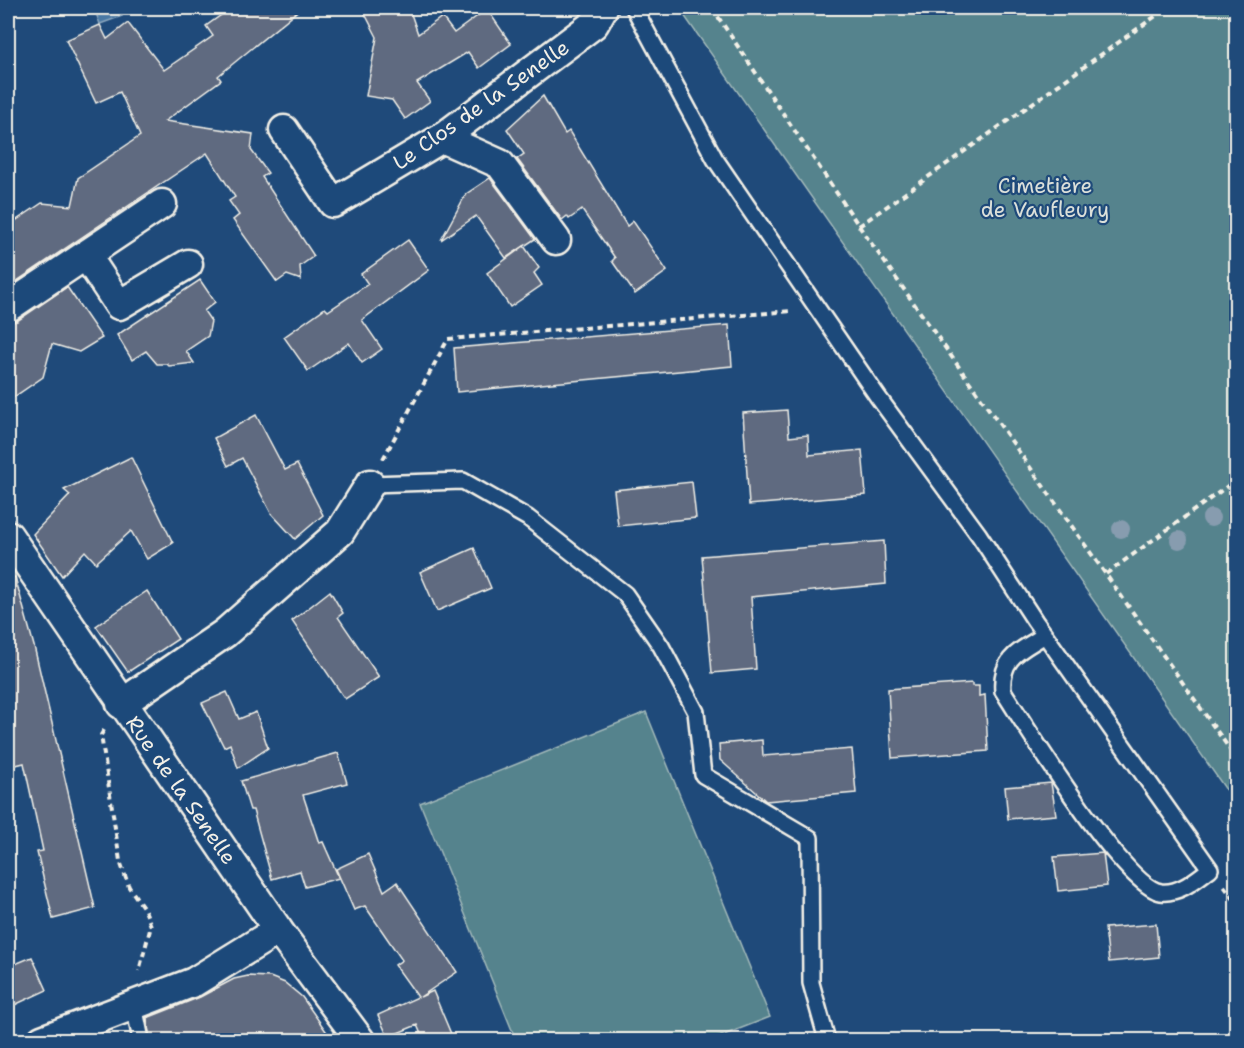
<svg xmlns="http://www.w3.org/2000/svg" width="1244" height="1048" font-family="'Shantell Sans',sans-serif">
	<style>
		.green { fill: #54838d; stroke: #a4baba; stroke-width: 1.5 }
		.water { fill: #4878a4; stroke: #8da8bf; stroke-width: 1.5 }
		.building { fill: #5f6a80; stroke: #f4f1e8; stroke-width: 1.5 }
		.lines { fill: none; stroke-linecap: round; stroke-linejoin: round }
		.lane-casing { stroke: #f4f1e8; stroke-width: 20 }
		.street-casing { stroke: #f4f1e8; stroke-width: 33 }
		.path { stroke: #f4f1e8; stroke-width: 4; stroke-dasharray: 6 4.5; stroke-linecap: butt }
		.lane { stroke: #1f4a7a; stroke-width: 15 }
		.street { stroke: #1f4a7a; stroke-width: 28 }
		.tree { fill: #879caf }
		.labels { text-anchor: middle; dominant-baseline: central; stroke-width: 4.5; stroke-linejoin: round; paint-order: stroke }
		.street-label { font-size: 21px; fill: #f4f1e8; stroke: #1f4a7a }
		.park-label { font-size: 21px; fill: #dce0da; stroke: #1f4a7a }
	</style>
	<rect width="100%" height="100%" fill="#1f4a7a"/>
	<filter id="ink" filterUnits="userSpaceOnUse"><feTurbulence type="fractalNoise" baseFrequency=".0167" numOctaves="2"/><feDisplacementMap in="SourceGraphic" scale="12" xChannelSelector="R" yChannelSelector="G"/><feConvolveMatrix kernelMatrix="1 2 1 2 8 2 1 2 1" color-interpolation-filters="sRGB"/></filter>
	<g filter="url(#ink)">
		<g class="green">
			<polygon points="679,8 1236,8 1236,804"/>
			<polygon points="646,712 770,1017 711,1040 516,1040 420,803"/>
		</g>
		<polygon class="water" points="94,8 119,8 122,16 100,24"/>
		<g class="building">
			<polygon points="231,8 301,8 218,76 221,80 165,121 253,134 251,150 268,173 262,177 314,256 300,266 301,280 287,275 277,282 233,220 239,215 229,201 235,197 207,153 8,287 8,226 42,203 72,206 78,178 140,136 120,92 96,103 66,40 100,25 107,39 128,23 164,70 213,36 206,26"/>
			<polygon points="362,8 409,8 418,34 442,17 454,33 487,9 511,44 479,68 468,52 417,83 430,101 405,119 392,100 366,96 377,37"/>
			<polygon points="543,96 565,134 569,131 627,226 633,221 667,271 635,294 612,261 615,258 582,210 569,219 567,216 562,220 517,159 524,154 507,129"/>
			<polygon points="490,178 535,239 506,258 476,216 441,240 466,194"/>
			<polygon points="408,240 429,270 362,320 382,349 362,363 349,343 308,371 284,337 325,308 328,311 368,284 361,274"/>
			<polygon points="524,246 539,268 534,273 542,285 510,307 487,273"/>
			<polygon points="200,280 215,302 204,311 211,321 208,336 186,351 194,363 169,366 167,364 157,364 146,351 132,360 117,335"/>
			<polygon points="67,287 102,338 79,352 52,344 43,377 8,401 8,323 17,321"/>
			<polygon points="729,325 732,366 457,392 454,348"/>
			<polygon points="787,410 789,437 808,435 809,455 862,450 866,495 749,505 743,413"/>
			<polygon points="256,415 285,470 297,464 323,515 295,539 271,513 242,458 228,466 214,438"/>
			<polygon points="131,457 173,543 147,559 131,531 96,563 85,551 62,576 33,534 70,495 64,490"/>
			<polygon points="692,482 696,518 618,526 614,490"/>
			<polygon points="884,541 886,584 751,597 756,669 712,673 702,556"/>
			<polygon points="474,548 491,588 437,611 420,572"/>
			<polygon points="15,577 34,646 95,908 53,919 37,852 43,851 24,763 8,767 8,578"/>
			<polygon points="147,591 178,639 128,672 96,626"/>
			<polygon points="330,591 343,613 338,617 379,677 345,699 292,621"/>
			<polygon points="972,683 972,686 979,686 979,696 985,695 988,751 892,758 888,689"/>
			<polygon points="227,692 239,719 256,712 268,748 238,768 230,744 224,747 202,703"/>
			<polygon points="762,740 763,756 852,749 856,793 766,801 720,760 719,744"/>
			<polygon points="338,753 347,783 303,795 319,843 323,842 339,878 305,887 300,871 272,879 253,810 250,810 241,781"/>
			<polygon points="1051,783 1056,815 1008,819 1005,787"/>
			<polygon points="1103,853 1107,886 1058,891 1054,857"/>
			<polygon points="368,854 384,891 397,882 457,972 420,997 433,991 454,1041 424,1041 417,1025 388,1037 378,1015 418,997 395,965 402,960 365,906 354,910 336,869"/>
			<polygon points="1156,924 1159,957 1109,962 1105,928"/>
			<polygon points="32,957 47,990 8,1008 8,967"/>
			<polygon points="248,976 270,977 285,983 302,997 333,1041 150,1041 147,1018 200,997 234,979"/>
		</g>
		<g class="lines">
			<defs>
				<g id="lane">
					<path d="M634,8L715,159L878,397L979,535L1035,621L1045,635L1210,869C1195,880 1180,894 1161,892C1124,887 1026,726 1003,691C1000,657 1020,651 1045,635"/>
					<polyline points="370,484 463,481 528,518 625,594 661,646 696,712 703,775 810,838 811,983 827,1040"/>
					<polyline points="134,1005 141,1040"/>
				</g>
				<g id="street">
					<polyline points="284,130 333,203 442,138 594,24 603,8"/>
					<polyline points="442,138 500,164 556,240"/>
					<polyline points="86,255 119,305 188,264"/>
					<polyline points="8,307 162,204"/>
					<polyline points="8,535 278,930 360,1040"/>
					<polyline points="121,704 225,633 340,532 370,484"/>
					<polyline points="42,1040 194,982 278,930"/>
				</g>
			</defs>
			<use href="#lane" class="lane-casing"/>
			<use href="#street" class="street-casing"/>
			<g class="path">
				<polyline points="712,8 859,226 1236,758"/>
				<polyline points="859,226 1167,8"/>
				<polyline points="383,459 448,339 792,311"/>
				<polyline points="1106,574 1236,480"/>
				<polyline points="104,730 101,735 120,861 129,887 145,910 151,926 139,971"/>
				<polyline points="1224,886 1236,902"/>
			</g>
			<use href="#lane" class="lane"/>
			<use href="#street" class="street"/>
		</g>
		<g class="tree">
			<circle cx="1211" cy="518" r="9"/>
			<circle cx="1121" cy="529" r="9"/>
			<circle cx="1179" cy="540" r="9"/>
		</g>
	</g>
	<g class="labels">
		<g class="street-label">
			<text transform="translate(481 105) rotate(-35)">Le Clos de la Senelle</text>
			<text transform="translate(181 790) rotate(55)">Rue de la Senelle</text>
		</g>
		<g class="park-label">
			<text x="1045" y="186">Cimetière<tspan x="1045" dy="24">de Vaufleury</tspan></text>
		</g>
	</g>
	<rect width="1244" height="1048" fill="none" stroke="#1f4a7a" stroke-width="30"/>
	<rect x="15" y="15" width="1214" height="1018" fill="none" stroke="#f4f1e8" stroke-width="2" filter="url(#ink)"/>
</svg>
